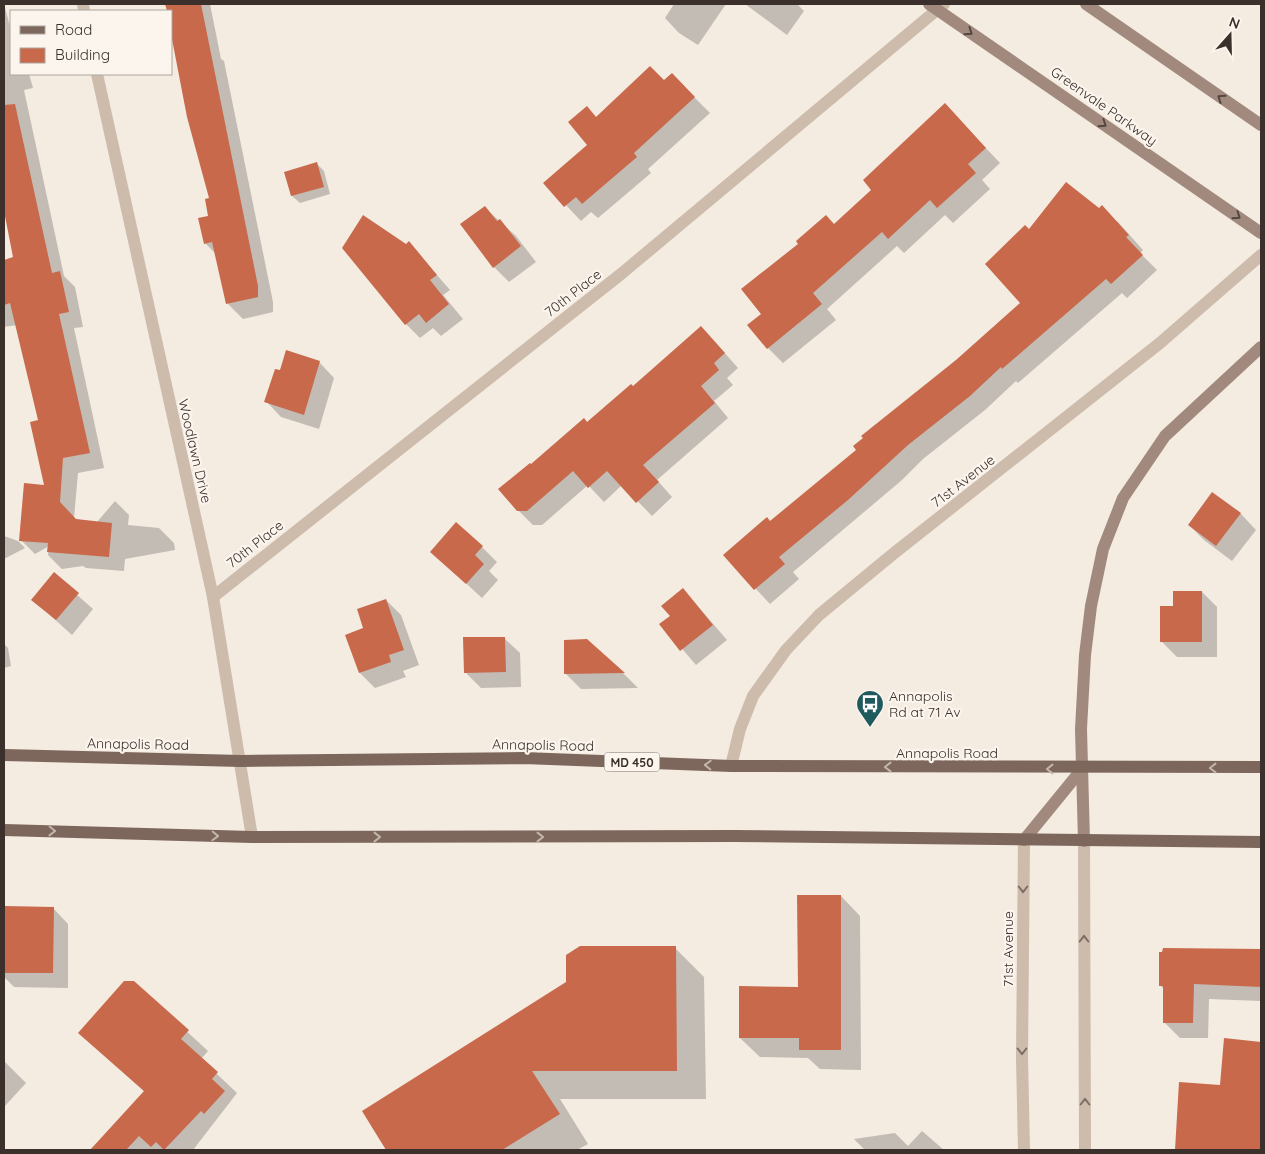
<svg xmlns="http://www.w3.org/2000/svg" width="1265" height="1154" font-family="Quicksand,sans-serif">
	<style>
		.shadow { fill: #0003 }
		.building { fill: #c8694b }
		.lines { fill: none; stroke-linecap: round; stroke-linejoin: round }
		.street { stroke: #cdbbac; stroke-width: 12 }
		.secondary { stroke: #a18a7d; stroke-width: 12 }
		.primary { stroke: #7d675c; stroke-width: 12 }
		.oneway { stroke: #544640 }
		.oneway2 { stroke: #c2b5ac }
		.oneway3 { stroke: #7d6f65 }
		.labels { text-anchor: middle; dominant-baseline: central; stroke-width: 4.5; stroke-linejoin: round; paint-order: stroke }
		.shield { fill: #fbf5ee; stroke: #756b66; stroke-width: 1 }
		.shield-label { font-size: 12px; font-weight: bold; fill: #3b302b }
		.street-label { font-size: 14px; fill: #3b302b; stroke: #fbf5ee }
		.poi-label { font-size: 14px; fill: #3b302b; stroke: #fbf5ee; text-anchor: start }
	</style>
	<rect width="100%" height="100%" fill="#f4ebe1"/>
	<g class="shadow">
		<polygon points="4,4 11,30 11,74 29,74 33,88 24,90 64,276 75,287 83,327 74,328 104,468 78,473 74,518 77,521 97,522 115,501 129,515 128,525 159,528 174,543 175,550 125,559 124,571 86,568 83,566 62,569 48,555 49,546 35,554 20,539 45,486 39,421 17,325 4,327 4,262 15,258 4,206"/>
		<polygon points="166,4 210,4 221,59 224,61 273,302 273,312 243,319 228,304 217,255 205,243 211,199 171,11 168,11"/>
		<polygon points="674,4 726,4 698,45 679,33 665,18"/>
		<polygon points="745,4 797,4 804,11 787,35"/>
		<polygon points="672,75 710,113 648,169 651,173 598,218 591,212 581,221 545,183 589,145 587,108 597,118 664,82"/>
		<polygon points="945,105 1000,163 982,180 990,189 953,223 945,215 904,253 897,246 827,309 836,320 783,363 768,348 763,314 835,225 873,190"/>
		<polygon points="317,164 324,171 330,194 300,203 292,196 286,172"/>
		<polygon points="485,208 516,236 536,262 509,282 494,267"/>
		<polygon points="1117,221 1143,250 1140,253 1157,270 1127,298 1122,293 1018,383 1016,381 985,410 923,459 902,480 793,572 799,579 770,604 724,555 770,523 858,450 1022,304 1029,231"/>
		<polygon points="409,243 450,290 443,295 463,319 441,336 433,328 420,338 406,324 406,245"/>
		<polygon points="715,342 738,368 727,378 733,385 714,401 728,418 657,480 672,497 652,516 622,485 604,502 588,485 542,525 533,525 518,510 531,466 633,387"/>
		<polygon points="319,362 334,378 319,429 281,417 266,401"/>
		<polygon points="1213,494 1241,514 1256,530 1232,561 1204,540 1189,525"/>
		<polygon points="4,536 18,541 25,548 4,559"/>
		<polygon points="482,547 497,562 489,571 498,580 482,598 432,552"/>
		<polygon points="59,579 93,609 72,635 33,600"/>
		<polygon points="683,589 727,640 696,665 661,624 671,617"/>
		<polygon points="1202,592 1217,607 1217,657 1177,657 1161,641 1174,608"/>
		<polygon points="386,600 401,615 419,665 403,671 406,677 375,688 360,673 347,636 365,629"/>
		<polygon points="504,638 520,653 521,687 481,688 466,673"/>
		<polygon points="587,641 624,674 638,688 581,689 566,674"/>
		<polygon points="4,644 8,648 11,666 4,668"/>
		<polygon points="841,896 860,916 861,1070 820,1069 808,1058 760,1057 740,1038 799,988"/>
		<polygon points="4,908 53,908 68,924 68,988 14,987 4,977"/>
		<polygon points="675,948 704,977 706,1099 560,1099 588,1144 577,1150 388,1150 363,1111"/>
		<polygon points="1164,949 1261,950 1261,1001 1209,999 1208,1038 1180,1038 1164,1022 1165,990 1160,985"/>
		<polygon points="134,983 208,1051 201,1059 237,1093 193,1150 92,1150 145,1092 80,1033"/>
		<polygon points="1226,1040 1261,1043 1261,1150 1177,1150 1181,1083 1221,1086"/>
		<polygon points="4,1061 26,1083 4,1107"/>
		<polygon points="922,1131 944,1150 865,1150 854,1139 895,1133 908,1146"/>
	</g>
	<g class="building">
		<polygon points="165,4 201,4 258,286 258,297 226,304 212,242 204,244 198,218 208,216 205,199 209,198 187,117 171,34 171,11 167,11"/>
		<polygon points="650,66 664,80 672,73 695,97 634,153 637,157 582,204 576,197 564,207 543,183 587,145 568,122 587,106 596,117"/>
		<polygon points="945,103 986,148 968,164 976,173 937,208 930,200 888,239 882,232 813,293 822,304 767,349 747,325 761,314 741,289 798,244 796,241 826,215 834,224 871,190 863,180"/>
		<polygon points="15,104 52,273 60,271 69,312 59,314 90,453 63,458 60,502 76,519 112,523 109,557 47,552 48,543 19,541 24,483 44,485 30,422 38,420 10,303 4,305 4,260 13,257 4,211 4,105"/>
		<polygon points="317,162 324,187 291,196 284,172"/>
		<polygon points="1066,182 1099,208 1102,205 1129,235 1126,237 1143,255 1111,284 1106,279 1002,369 1001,367 970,396 908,445 848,500 779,557 785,564 754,590 723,555 767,517 770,521 856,450 853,446 863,438 861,436 956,360 1020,303 985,264 1025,225 1029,229"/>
		<polygon points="485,206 497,221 500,219 521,246 493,268 460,224"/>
		<polygon points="363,215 406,244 409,241 437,275 430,280 449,304 426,323 419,314 405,325 342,248"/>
		<polygon points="701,326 725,353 714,363 719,370 701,386 715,403 643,465 659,482 636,503 607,471 588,488 573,471 527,511 517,511 498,489 530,463 531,464 584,418 587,422 631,384 633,386"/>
		<polygon points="286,350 320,361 304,415 264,402 275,369 280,370"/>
		<polygon points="1212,492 1241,513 1216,546 1188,525"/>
		<polygon points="456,522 483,546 475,555 484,564 466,584 430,552"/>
		<polygon points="54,572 79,593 56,620 31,600"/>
		<polygon points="683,588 713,625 680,651 659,624 670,616 661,606"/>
		<polygon points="1173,591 1202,591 1202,642 1160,642 1160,606 1173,606"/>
		<polygon points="386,599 404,650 389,655 391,662 359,673 345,635 363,628 357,609"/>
		<polygon points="463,637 505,637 506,672 464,673"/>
		<polygon points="587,639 625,673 564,674 564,640"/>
		<polygon points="797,895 841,895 841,1050 799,1050 799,1038 739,1038 739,986 798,987"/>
		<polygon points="4,906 54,907 53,973 4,973"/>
		<polygon points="580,946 676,946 677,1071 532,1071 560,1114 502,1150 386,1150 362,1111 566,982 566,955"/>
		<polygon points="1163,948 1261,949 1261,987 1194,984 1193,1023 1163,1023 1163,986 1159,986 1159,952 1162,952"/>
		<polygon points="124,981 134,981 189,1030 181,1039 218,1072 212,1079 225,1091 204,1114 201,1111 164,1150 156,1142 151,1147 139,1136 126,1150 90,1150 144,1091 78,1033"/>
		<polygon points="1224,1038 1261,1042 1261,1150 1175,1150 1179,1082 1220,1085"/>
	</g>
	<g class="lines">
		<g class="street">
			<polyline points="83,4 84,11"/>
			<polyline points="97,74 213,597 252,837"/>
			<polyline points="213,597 621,274 944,4"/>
			<polyline points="731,766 740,729 753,696 786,650 819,615 893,554 1160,343 1261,255"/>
			<polyline points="1024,840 1022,1058 1024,1150"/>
			<polyline points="1084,841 1085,1150"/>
		</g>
		<g class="secondary">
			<polyline points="929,4 1261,233"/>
			<polyline points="1086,4 1261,125"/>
			<polyline points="1024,840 1082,769"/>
			<polyline points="1084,841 1081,729 1085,655 1091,606 1103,549 1123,498 1165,436 1261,347"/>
		</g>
		<g class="primary">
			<polyline points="4,755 241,761 524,758 731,766 1261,767"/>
			<polyline points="4,830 252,837 735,836 1261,842"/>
		</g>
	</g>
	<defs><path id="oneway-chevron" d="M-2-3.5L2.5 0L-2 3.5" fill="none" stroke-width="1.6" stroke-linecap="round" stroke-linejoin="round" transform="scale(1.25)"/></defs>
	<g class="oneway">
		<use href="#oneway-chevron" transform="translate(969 32) rotate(35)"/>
		<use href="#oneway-chevron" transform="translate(1221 98) rotate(-145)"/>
		<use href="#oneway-chevron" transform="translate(1103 124) rotate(35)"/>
		<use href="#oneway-chevron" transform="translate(1237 216) rotate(35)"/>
	</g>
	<g class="oneway2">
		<use href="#oneway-chevron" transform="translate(708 765) rotate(-178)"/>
		<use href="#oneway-chevron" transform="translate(888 767) rotate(-180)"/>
		<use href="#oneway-chevron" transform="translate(1213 768) rotate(180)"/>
		<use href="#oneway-chevron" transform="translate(1050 769) rotate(-180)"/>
		<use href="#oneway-chevron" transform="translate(52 831) rotate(1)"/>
		<use href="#oneway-chevron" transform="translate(215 836) rotate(2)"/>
		<use href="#oneway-chevron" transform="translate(377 837)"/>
		<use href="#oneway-chevron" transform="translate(540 837)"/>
	</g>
	<g class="oneway3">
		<use href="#oneway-chevron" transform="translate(1023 889) rotate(90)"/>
		<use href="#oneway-chevron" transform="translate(1084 939) rotate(-90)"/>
		<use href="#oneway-chevron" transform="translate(1022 1051) rotate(90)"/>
		<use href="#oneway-chevron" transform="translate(1085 1102) rotate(-90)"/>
	</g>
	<defs>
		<symbol id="bus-pin" viewBox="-11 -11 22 30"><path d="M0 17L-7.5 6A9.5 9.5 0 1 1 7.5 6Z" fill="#1f5a5e" stroke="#fbf5ee"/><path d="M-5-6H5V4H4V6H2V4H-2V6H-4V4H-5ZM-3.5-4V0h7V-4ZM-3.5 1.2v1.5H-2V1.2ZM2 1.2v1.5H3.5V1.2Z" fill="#fff"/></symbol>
	</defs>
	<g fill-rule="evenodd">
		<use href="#bus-pin" x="854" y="688" width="32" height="43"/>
	</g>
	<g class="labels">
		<rect class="shield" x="604.5" y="752.5" width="55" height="19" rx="4"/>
		<g class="shield-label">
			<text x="632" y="762">MD 450</text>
		</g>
		<g class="street-label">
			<text transform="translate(1104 106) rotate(35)">Greenvale Parkway</text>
			<text transform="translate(573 293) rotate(-38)">70th Place</text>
			<text transform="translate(195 451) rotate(77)">Woodlawn Drive</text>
			<text transform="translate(963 481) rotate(-38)">71st Avenue</text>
			<text transform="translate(255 544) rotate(-38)">70th Place</text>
			<text transform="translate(138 744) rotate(1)">Annapolis Road</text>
			<text transform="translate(543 745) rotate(1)">Annapolis Road</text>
			<text x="947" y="753">Annapolis Road</text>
			<text transform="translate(1008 949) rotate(-90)">71st Avenue</text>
		</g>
		<g class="poi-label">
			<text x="889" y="696">Annapolis<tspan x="889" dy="16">Rd at 71 Av</tspan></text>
		</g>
	</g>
	<rect width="1265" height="1154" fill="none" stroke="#3b302b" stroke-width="10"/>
	<rect x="10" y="10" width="162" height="65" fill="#fbf5ee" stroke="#aea6a0"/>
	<rect x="20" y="26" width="25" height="8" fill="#7d675c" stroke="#aea6a0"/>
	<text x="55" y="35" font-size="15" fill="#3b302b">Road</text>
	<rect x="20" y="48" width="25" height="15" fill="#c8694b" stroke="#aea6a0"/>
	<text x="55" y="60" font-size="15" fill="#3b302b">Building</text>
	<g transform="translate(1230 35) rotate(20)" stroke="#fbf5ee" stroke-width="4" paint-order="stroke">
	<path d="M0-4L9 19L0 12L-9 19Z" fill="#3b302b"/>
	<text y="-8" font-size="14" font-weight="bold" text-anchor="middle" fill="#3b302b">N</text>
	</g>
</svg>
